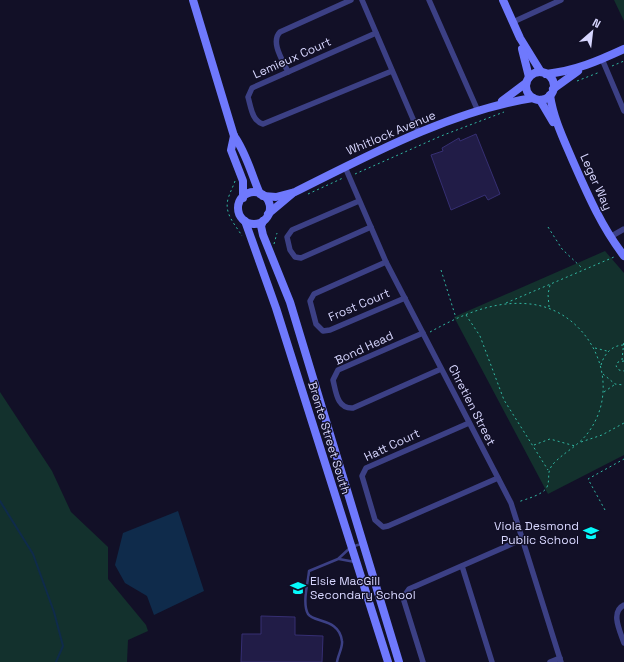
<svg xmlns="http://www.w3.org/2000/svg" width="624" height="662" font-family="'Space Grotesk',sans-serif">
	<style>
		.green { fill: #13312d }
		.water { fill: #0f2b4b }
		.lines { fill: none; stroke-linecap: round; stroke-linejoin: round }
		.stream { stroke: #0f2b4b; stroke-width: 2 }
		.building { fill: #211c47; stroke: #362f73 }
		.path { stroke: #31b7a2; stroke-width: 1; stroke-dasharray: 2 3; stroke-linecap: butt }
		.lane { stroke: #3c4085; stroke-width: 2.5 }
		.street { stroke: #3c4085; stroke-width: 5.5 }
		.secondary { stroke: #6f79fd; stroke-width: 8 }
		.labels { text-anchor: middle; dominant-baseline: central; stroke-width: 3; stroke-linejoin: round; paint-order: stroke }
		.street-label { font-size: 12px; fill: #d7d6fe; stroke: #121027 }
		.poi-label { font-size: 12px; fill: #d7d6fe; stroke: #121027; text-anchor: end }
	</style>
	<rect width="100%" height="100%" fill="#121027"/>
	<g class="green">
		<polygon points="614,0 624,0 624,21"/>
		<polygon points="605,251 624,273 624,455 548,494 454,317"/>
		<polygon points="0,392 52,471 71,512 108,547 108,579 146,625 148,631 128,640 127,662 0,662"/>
	</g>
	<polygon class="water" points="178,511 204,591 154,615 147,596 125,583 115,565 123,533"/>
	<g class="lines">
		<polyline class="stream" points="0,501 33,554 54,612 63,646 56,662"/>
	</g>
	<g class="building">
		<polygon points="476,134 500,194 488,200 485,195 451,210 431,155 443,151 442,148 459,138 460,141"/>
		<polygon points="261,616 295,617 295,635 323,636 322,662 241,662 242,634 261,634"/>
	</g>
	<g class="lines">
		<g class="path">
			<polyline points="612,66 624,61"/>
			<polyline points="577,81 600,72"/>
			<polyline points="355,174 441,136 504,112"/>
			<path d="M235,181C233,187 230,192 228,199C224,214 235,224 242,236"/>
			<polyline points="308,194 343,178"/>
			<polyline points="548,227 562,249 583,269"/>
			<polyline points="274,244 277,233"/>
			<polyline points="441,270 456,318"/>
			<polyline points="506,303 614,257"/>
			<polyline points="549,307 548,294 550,285"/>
			<polyline points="466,315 480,336 504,400 548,470"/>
			<path d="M430,332C461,315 494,300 530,304C588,310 624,380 590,430C579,446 567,450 555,462C545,472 551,477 547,487C543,495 526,499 518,502"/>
			<polyline points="595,348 607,351"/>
			<polyline points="622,360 624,340"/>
			<polyline points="624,361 618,362 616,366 619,370 624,371"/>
			<path d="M601,365C604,354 612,345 624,345"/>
			<polyline points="603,374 615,384 624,385"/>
			<polyline points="604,392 614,385"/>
			<polyline points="581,442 602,435 624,423"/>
			<polyline points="534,445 550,439 575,446"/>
			<polyline points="605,510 588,479 624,459"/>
		</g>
		<g class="lane">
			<polyline points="339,559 355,562"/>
			<path d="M337,662C338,655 343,647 342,641C339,618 314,623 308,614C302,603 308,583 309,571L338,559L351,547L361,544"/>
		</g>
		<g class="street">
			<polyline points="362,0 419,133"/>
			<polyline points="429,0 478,111"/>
			<polyline points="513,22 561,0"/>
			<path d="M376,33L252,88L248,97C251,107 252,121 263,124L392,71"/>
			<polyline points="602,59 624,111"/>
			<path d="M288,72C283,61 270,42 280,32L351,0"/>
			<polyline points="345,167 386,262 511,503 561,662"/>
			<polyline points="359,201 292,230 287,237 290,250 295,257 301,258 371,227"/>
			<polyline points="610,237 624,229"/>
			<polyline points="386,262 314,294 310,301 316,324 323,331 330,330 405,298"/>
			<path d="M423,333L338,370L333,380C336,392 337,409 353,408L441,369"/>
			<polyline points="469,423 366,468 362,476 375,520 383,527 388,526 498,478"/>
			<polyline points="462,566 492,662"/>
			<path d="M624,605C610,612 620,631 624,643"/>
			<polyline points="423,662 404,601 404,596 409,589 523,539"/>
			<polyline points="550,662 560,658"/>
		</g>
		<g class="secondary">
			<path d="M193,0L234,136C246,152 252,176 260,194"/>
			<polyline points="503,0 520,38 541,72"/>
			<polyline points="522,49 529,77"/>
			<circle cx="540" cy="86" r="14"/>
			<path d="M546,74C575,71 598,61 624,49"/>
			<polyline points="553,89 578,71"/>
			<path d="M550,95C553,117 563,138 572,159C587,193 601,226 624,256"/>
			<polyline points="540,100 553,122"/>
			<polyline points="502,101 526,83"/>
			<polyline points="234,136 231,150 243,181 243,198"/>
			<circle cx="254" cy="208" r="16"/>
			<path d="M263,196L276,197L295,192C367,156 453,110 533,98"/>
			<polyline points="268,214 293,193"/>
			<polyline points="245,221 276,308 388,662"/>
			<polyline points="263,221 261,226 263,235 290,302 399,662"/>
		</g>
	</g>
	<defs>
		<symbol id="school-bare" viewBox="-9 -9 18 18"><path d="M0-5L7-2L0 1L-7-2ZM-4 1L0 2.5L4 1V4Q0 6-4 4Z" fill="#05fafb" stroke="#121027" stroke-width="2.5" paint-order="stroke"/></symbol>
	</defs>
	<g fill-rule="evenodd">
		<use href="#school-bare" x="580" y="522" width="22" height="22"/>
		<use href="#school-bare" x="287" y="577" width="22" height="22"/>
	</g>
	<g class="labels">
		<g class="street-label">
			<text transform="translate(292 58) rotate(-24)">Lemieux Court</text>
			<text transform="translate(391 133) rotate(-23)">Whitlock Avenue</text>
			<text transform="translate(596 182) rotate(66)">Leger Way</text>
			<text transform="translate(359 305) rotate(-23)">Frost Court</text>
			<text transform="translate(364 348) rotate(-25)">Bond Head</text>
			<text transform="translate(472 405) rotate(63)">Chretien Street</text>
			<text transform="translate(329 438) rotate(73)">Bronte Street South</text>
			<text transform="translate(392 445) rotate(-25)">Hatt Court</text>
		</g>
		<g class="poi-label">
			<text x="579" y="526">Viola Desmond<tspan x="579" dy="14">Public School</tspan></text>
			<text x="310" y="581" text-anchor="start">Elsie MacGill<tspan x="310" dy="14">Secondary School</tspan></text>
		</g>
	</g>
	<g transform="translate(592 32) rotate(28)" stroke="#121027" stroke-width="3" paint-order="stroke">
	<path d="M0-3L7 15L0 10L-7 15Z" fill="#d7d6fe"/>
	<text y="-6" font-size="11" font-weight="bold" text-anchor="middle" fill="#d7d6fe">N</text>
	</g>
</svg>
